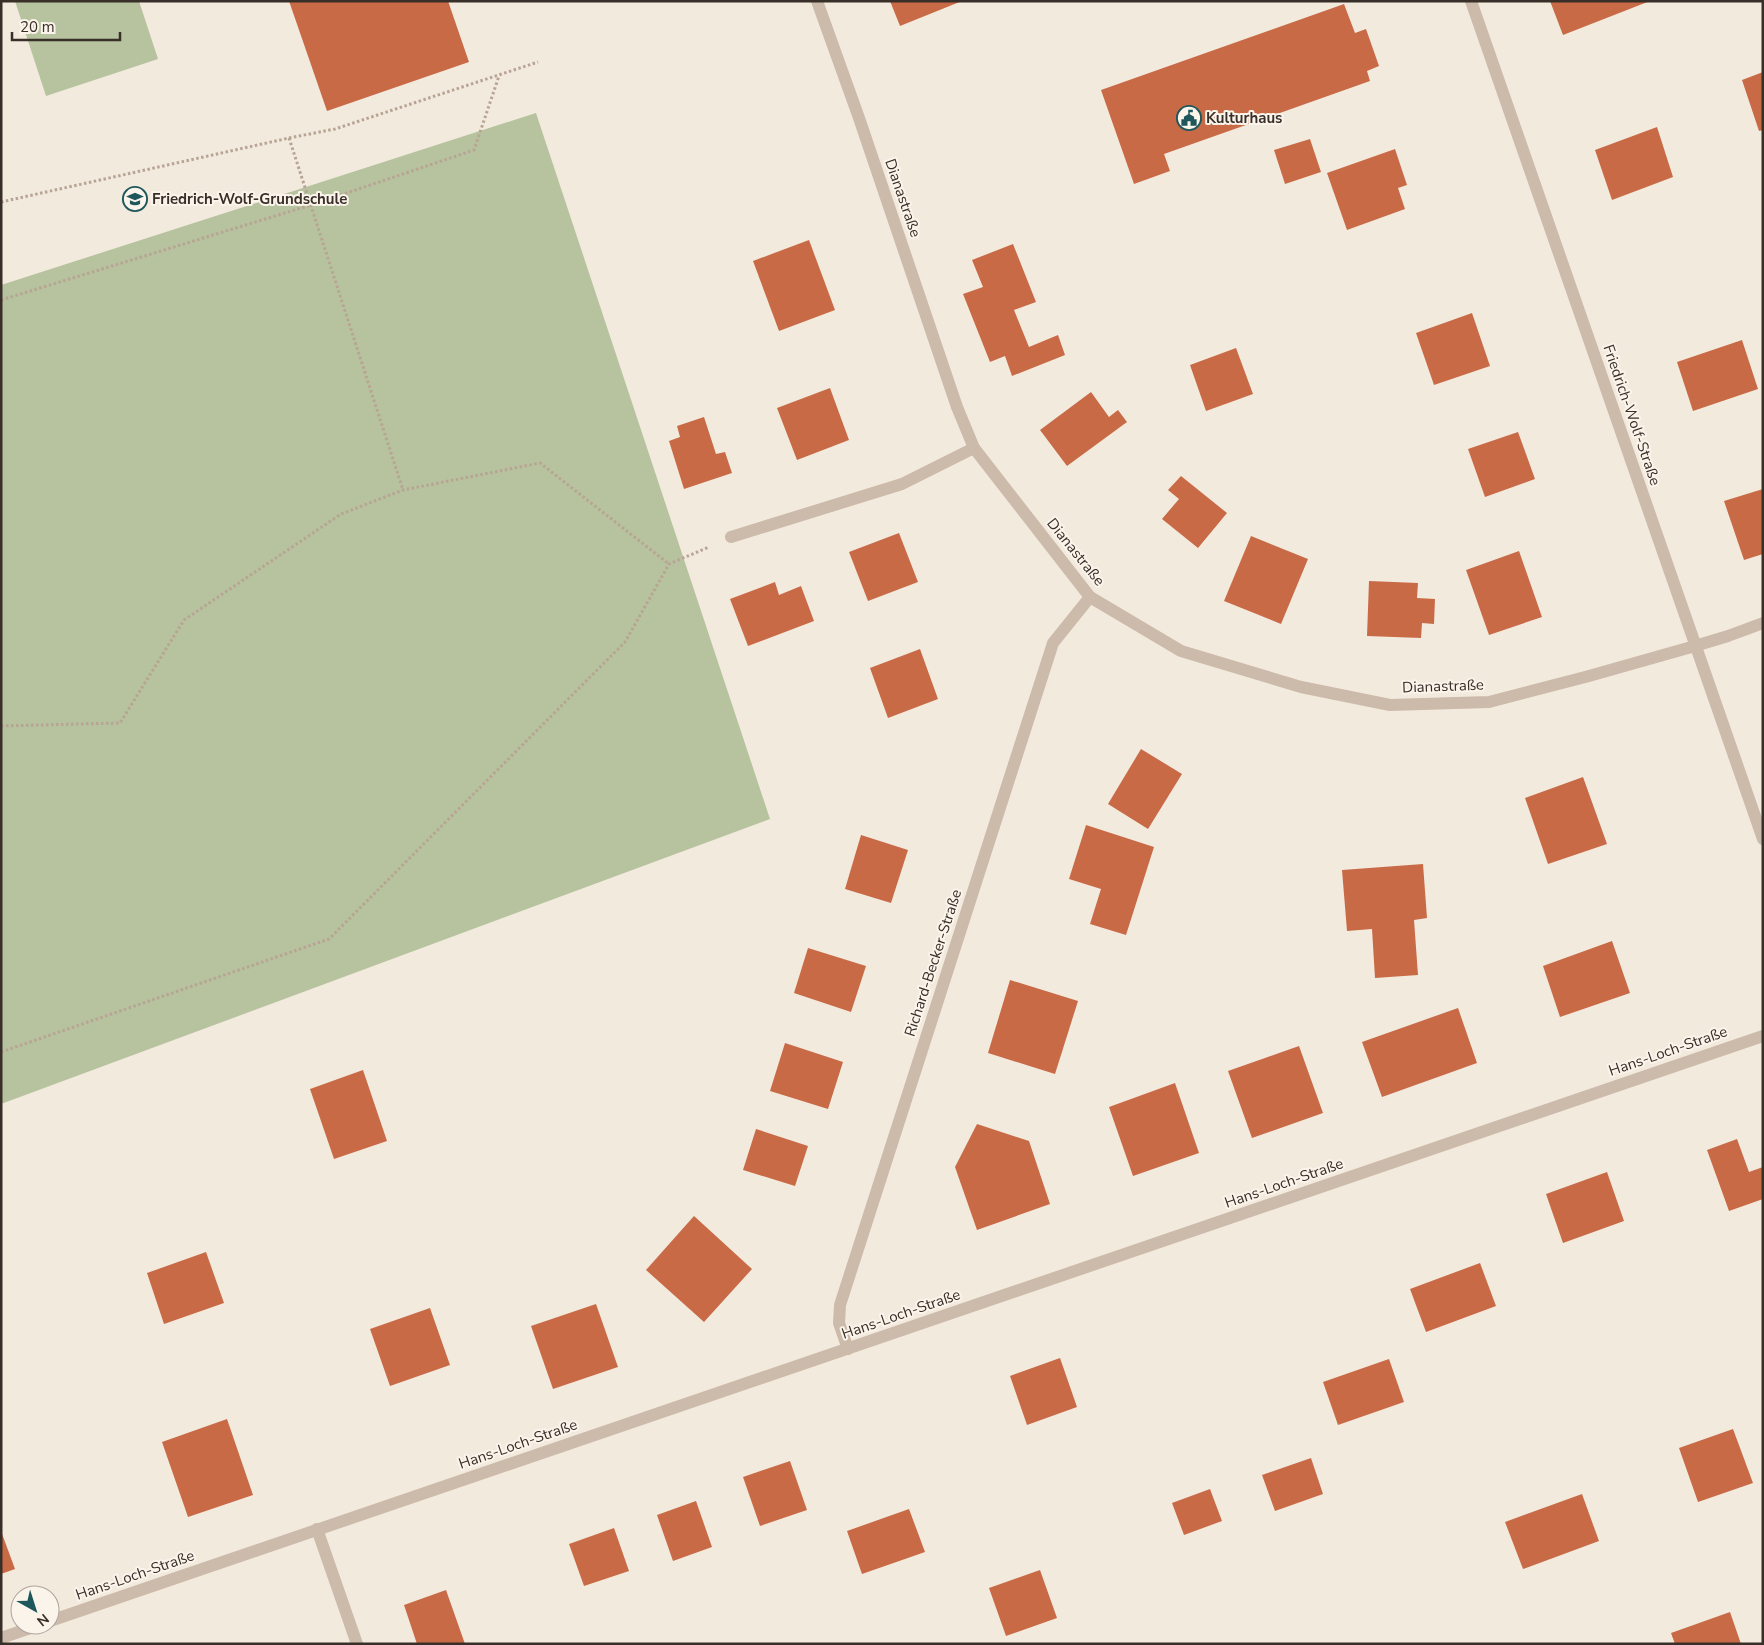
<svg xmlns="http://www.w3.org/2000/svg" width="1764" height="1645" font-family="'Nunito Sans',sans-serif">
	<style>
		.green { fill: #b6c39e }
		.building { fill: #c96a47 }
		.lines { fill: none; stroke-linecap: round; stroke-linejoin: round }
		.path { stroke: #b8a494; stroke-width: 3; stroke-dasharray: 2.5 2.5; stroke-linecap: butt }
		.service { stroke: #ccbaaa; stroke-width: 12 }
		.minor { stroke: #ccbaaa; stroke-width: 12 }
		.tertiary { stroke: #ccbaaa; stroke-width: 12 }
		.labels { text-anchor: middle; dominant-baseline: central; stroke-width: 4; stroke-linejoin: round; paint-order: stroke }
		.poi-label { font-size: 15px; font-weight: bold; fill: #392f29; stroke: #fbf4eb; text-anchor: start }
		.street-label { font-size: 15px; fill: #392f29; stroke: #fbf4eb }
	</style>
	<rect width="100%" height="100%" fill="#f3eade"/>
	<g class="green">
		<polygon points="15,1 139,1 158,59 46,96"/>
		<polygon points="536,113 770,819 1,1104 1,285"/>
	</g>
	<g class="building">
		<polygon points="289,1 448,1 469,62 327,111"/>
		<polygon points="890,1 962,1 900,26"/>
		<polygon points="1550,1 1650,1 1563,35"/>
		<polygon points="1344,4 1355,33 1366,29 1379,66 1367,71 1370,81 1164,154 1170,171 1134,184 1101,90"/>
		<polygon points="1763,72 1763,130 1759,131 1742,80"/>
		<polygon points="1657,127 1673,177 1612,200 1595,150"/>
		<polygon points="1310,139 1321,172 1285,184 1274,150"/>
		<polygon points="1395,149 1407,185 1398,188 1405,209 1347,230 1327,173"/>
		<polygon points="809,240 835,310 779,331 753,261"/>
		<polygon points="1013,244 1036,302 1014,310 1029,347 1058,335 1065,355 1012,376 1005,356 990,362 963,294 983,287 972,260"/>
		<polygon points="1472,313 1490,366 1434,385 1416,333"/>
		<polygon points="1742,340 1758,389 1693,411 1677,362"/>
		<polygon points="1236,348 1253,394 1206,411 1190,365"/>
		<polygon points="830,388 849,440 797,460 777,408"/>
		<polygon points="1091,392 1109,417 1118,410 1127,422 1067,466 1040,430"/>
		<polygon points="704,417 716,454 725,452 732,473 684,489 669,441 680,437 677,426"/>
		<polygon points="1518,432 1535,479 1485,497 1468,449"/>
		<polygon points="1181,476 1227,513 1198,548 1162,519 1179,499 1168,490"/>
		<polygon points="1763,489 1763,554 1744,560 1724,501"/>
		<polygon points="899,533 918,582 868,601 849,552"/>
		<polygon points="1251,536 1308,559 1281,624 1224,601"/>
		<polygon points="1519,551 1542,617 1489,635 1466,570"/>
		<polygon points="1369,581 1418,583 1417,598 1435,599 1434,624 1422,623 1421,638 1367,636"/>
		<polygon points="775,582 779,595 801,586 814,621 748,646 730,599"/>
		<polygon points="920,649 938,699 888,718 870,668"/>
		<polygon points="1141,749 1182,774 1148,829 1108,804"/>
		<polygon points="1583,777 1607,844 1548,864 1525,798"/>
		<polygon points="1086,825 1154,847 1126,935 1090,924 1101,889 1069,879"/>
		<polygon points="861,835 908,850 891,903 845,889"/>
		<polygon points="1423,864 1427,918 1414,920 1418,975 1375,978 1372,929 1347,931 1342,870"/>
		<polygon points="1612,941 1630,993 1560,1017 1543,966"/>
		<polygon points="808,948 866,966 851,1012 794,993"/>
		<polygon points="1010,980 1078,1001 1055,1074 988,1053"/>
		<polygon points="1458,1008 1477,1063 1382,1097 1362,1042"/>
		<polygon points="785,1043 843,1062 828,1109 770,1091"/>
		<polygon points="1299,1046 1323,1113 1252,1138 1228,1071"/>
		<polygon points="363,1070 387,1141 334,1159 310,1089"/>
		<polygon points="1175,1083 1199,1153 1133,1176 1109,1107"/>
		<polygon points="977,1124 1029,1141 1050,1204 977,1230 955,1167"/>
		<polygon points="756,1129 808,1146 795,1186 743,1170"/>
		<polygon points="1737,1139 1749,1172 1763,1167 1763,1199 1729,1211 1707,1150"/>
		<polygon points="1607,1172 1624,1221 1563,1243 1546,1194"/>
		<polygon points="694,1216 752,1269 704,1322 646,1270"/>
		<polygon points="206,1252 224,1303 164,1324 147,1273"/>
		<polygon points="1480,1263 1496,1306 1426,1332 1410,1289"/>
		<polygon points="596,1304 618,1367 553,1389 531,1326"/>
		<polygon points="430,1308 450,1365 390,1386 370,1329"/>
		<polygon points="1060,1358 1077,1407 1027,1425 1010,1376"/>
		<polygon points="1389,1359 1404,1402 1338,1425 1323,1382"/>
		<polygon points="227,1419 253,1495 188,1517 162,1442"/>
		<polygon points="1733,1429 1753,1483 1698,1502 1679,1448"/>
		<polygon points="1311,1458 1323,1494 1275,1511 1262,1475"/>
		<polygon points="790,1461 807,1510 760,1526 743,1477"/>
		<polygon points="1210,1489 1222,1521 1184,1535 1172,1503"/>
		<polygon points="1582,1494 1599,1541 1523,1569 1505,1522"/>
		<polygon points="696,1501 712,1547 673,1561 657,1515"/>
		<polygon points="909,1509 925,1552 862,1574 847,1531"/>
		<polygon points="614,1528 629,1571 584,1586 569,1544"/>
		<polygon points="1,1531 15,1569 1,1574"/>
		<polygon points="1040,1570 1057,1618 1006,1636 989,1588"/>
		<polygon points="446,1590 465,1644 417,1644 404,1605"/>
		<polygon points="1730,1612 1741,1644 1675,1644 1671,1633"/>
	</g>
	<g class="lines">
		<g class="path">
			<polyline points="289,138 403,490"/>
			<polyline points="1,202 289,138 335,129 538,62"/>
			<polyline points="1,300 311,205 474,150 499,76"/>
			<polyline points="1,726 120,723 184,620 341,514 403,490 540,463 669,564"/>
			<polyline points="1,1052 329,939 625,642 669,564 709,547"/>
		</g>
		<polyline class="service" points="731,537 902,484 974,448"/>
		<g class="minor">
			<polyline points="817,1 859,118 957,407 974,448 1090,597 1181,651 1301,687 1390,705 1489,702 1589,676 1695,646 1728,636 1763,623"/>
			<polyline points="848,1349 839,1323 840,1305 1053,643 1090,597"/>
			<polyline points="317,1529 357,1644"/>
			<polyline points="50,1621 1763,1036"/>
			<polyline points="1,1638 39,1625"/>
		</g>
		<polyline class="tertiary" points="1471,1 1763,839"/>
	</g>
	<defs>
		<symbol id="civic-ring" viewBox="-11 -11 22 22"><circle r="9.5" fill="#fbf4eb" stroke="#1d575c" stroke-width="1.5"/><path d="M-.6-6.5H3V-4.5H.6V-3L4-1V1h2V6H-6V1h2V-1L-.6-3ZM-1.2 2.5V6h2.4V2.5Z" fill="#1d575c"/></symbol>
		<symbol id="school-ring" viewBox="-11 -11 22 22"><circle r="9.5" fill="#fbf4eb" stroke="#1d575c" stroke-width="1.5"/><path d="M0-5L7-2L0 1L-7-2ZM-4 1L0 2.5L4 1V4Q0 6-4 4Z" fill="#1d575c"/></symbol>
	</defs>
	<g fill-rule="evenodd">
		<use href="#civic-ring" x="1175" y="104" width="28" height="28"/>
		<use href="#school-ring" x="121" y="185" width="28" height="28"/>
	</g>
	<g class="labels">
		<g class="poi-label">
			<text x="1206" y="118">Kulturhaus</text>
			<text x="152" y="199">Friedrich-Wolf-Grundschule</text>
		</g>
		<g class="street-label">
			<text transform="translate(903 198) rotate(71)">Dianastraße</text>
			<text transform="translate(1632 415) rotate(71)">Friedrich-Wolf-Straße</text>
			<text transform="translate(1076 552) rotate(51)">Dianastraße</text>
			<text transform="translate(1443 686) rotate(-2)">Dianastraße</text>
			<text transform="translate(933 963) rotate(-72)">Richard-Becker-Straße</text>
			<text transform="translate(1668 1051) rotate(-19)">Hans-Loch-Straße</text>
			<text transform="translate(1284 1183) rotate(-19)">Hans-Loch-Straße</text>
			<text transform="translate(901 1314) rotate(-19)">Hans-Loch-Straße</text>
			<text transform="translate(518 1444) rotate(-19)">Hans-Loch-Straße</text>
			<text transform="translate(135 1575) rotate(-19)">Hans-Loch-Straße</text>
		</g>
	</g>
	<rect width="1764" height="1645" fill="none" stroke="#392f29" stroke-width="5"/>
	<g transform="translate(35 1610) rotate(141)"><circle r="24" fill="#fbf4eb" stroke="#ada59d"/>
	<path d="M0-4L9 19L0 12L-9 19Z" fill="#1d575c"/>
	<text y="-8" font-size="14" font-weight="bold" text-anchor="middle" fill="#392f29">N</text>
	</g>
	<path d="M12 32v8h108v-8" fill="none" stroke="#392f29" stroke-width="2.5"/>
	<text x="20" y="32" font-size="15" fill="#392f29" stroke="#fbf4eb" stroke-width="4" paint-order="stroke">20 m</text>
</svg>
